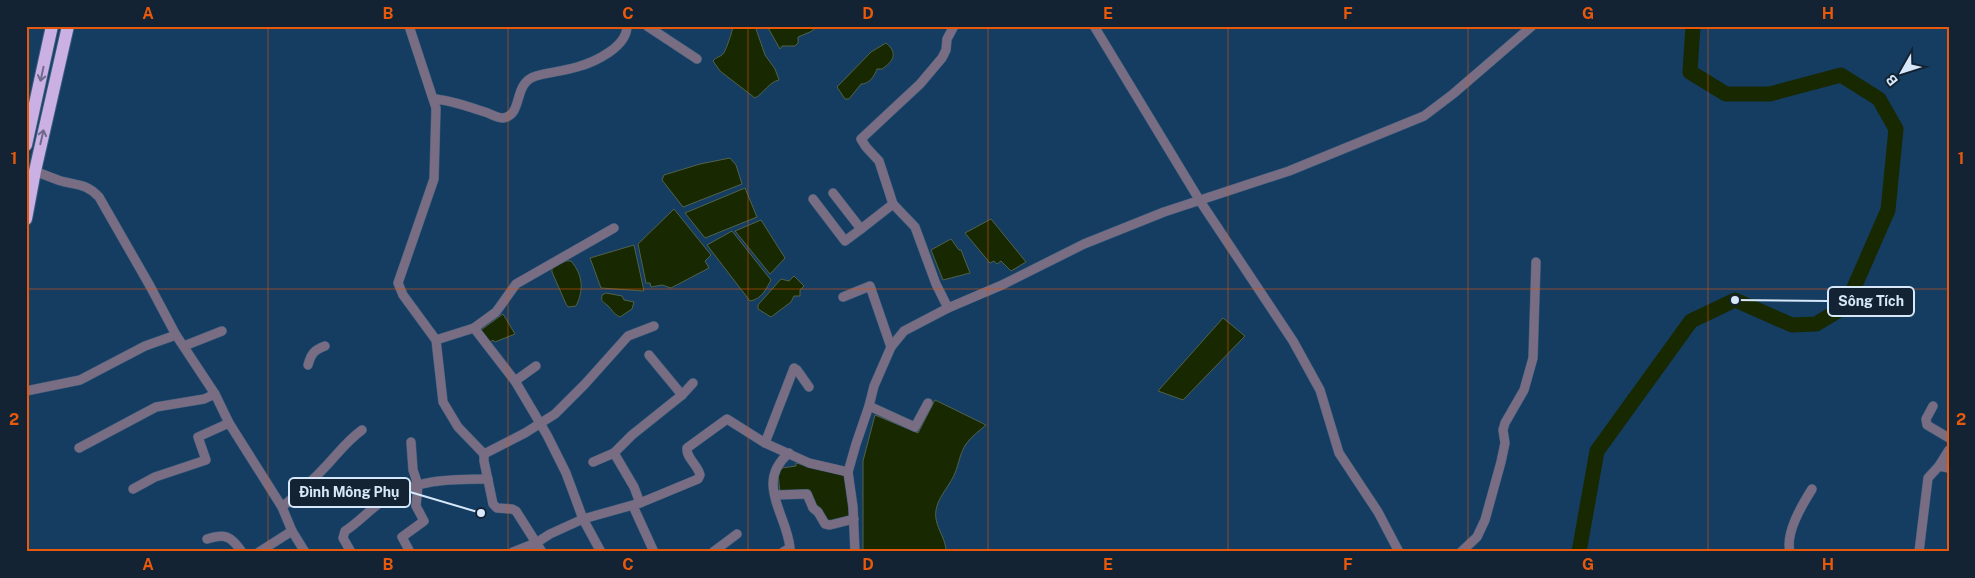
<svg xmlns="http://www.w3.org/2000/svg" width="1975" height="578" font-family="'Public Sans',sans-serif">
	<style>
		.water { fill: #182801; stroke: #51624c }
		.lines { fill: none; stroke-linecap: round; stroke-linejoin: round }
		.river { stroke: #182801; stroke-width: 15 }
		.minor-casing { stroke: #385c7d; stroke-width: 10 }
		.highway-casing { stroke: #385c7d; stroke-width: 14 }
		.minor { stroke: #786d82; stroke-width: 9 }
		.highway { stroke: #cbb0e3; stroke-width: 12 }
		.oneway { stroke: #6f6a8c }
		.grid { fill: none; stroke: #e8590c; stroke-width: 1; stroke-opacity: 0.55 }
		.leader { fill: none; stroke: #d7e8fa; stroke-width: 2 }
		.callout-dot { fill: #d7e8fa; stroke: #132334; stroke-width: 2 }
		.callout { fill: #132334; stroke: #d7e8fa; stroke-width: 2 }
		.callout-label { font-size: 14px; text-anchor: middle; font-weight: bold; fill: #d7e8fa }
		.neatline { fill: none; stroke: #e8590c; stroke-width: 2 }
		.grid-label { font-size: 16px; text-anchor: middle; font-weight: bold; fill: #e8590c }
	</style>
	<rect width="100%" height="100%" fill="#153d61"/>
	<g class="water">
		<path d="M733,26H755L765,55L775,69L779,80C769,82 764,93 755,98L720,71L713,61C716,57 720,57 723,54C725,53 733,30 733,26Z"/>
		<polygon points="767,26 819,26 810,32 798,37 798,43 795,46 782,46 780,49"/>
		<path d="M886,43C898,53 894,61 882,69H877C874,77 869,84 861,84L849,99H845L837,87L871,52Z"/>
		<polygon points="730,158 736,165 742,184 683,207 662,180 664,175 700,164"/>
		<polygon points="745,188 757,217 705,238 685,213"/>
		<polygon points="674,209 711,255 705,261 709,268 671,288 662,285 651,287 650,283 646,283 638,244"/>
		<polygon points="991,219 1026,262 1011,271 1001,261 997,264 994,261 990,263 965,233"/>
		<polygon points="761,220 785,258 770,274 735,231"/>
		<path d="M732,231L771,280C766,289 762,299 750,301L707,245Z"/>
		<polygon points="951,239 959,250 961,250 970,273 943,280 931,250"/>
		<polygon points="634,245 644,291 601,288 590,258"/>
		<path d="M566,261H571C583,275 584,290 576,306L568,307L566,304L552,272V267Z"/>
		<polygon points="794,276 804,286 800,290 800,296 794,296 791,302 771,317 758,309 758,305 781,279 789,281"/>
		<path d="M606,293L622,296L624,300L634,302L632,309L620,317C612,313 613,310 607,305C603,301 601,303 602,295Z"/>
		<polygon points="503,314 515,334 495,342 493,340 490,342 481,330"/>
		<polygon points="1223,318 1245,336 1183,400 1158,391"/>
		<path d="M935,400L986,425C979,431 971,437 966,444C960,453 959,463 955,473C949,488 933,501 936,519C938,531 946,539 946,552H863V461L875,415L918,433Z"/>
		<polygon points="796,463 847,476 850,517 829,523 814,507 808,490 780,493 778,473 782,468 796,466"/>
	</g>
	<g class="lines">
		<polyline class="river" points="1579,552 1597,451 1691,321 1735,300 1792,325 1816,324 1846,306 1888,210 1896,129 1879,99 1841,75 1770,94 1726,94 1690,72 1693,26"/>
		<defs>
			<g id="minor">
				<polyline points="409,26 436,108 434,179 398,283 403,295 436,340 443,402 458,427 484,454 484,461 493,504 497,508 512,509 516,511 542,552"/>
				<polyline points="647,26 697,59"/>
				<polyline points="1094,26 1200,201 1293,341 1320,390 1339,453 1378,512 1399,552"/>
				<path d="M434,99C451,100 469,107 485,112C491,114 497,118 503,118C524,115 512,83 536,76C550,72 564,71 577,67C595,62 627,47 627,26"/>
				<path d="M35,171C42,174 50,177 58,180C75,186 85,182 99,197L150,286L176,335L215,394L229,423L282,507L292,531L305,552"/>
				<polyline points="833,193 861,229 893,204 915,227 936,284 948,308"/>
				<polyline points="813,199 845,241 861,229"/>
				<polyline points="893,204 879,161 866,147 861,139 920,84 942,58 946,50 947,39 954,26"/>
				<polyline points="843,297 870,286 891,347"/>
				<polyline points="474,328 496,312 516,284 614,228"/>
				<polyline points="436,340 474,328 515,381 547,435 566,473 583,519 601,552"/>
				<polyline points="184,346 222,331"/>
				<path d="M308,365C311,354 314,350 325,346"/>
				<polyline points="515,381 536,366"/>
				<polyline points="26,391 80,380 145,346 176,335"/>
				<polyline points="682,395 693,383"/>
				<polyline points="869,406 915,427 928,403"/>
				<polyline points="1933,406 1926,419 1927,425 1949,438"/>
				<polyline points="765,443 794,368 797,370 809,387"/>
				<polyline points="79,448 156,407 204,399 215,394"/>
				<polyline points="484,454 525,433 555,414 585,384 628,336 654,326"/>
				<polyline points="593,462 614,453"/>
				<polyline points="1939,466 1949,450"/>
				<polyline points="133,489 155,477 206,460 198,437 229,423"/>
				<polyline points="775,495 807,494 813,508 818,512 825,524 830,525 854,519"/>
				<polyline points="640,503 634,487 614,453 632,435 682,395 649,355"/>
				<polyline points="633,506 654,552"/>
				<path d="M282,507C298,494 314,479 328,464C339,452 348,440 362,430"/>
				<path d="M207,539C225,533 231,536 242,552"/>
				<polyline points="259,552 292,531"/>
				<path d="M351,552L343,538L345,531C358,523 368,511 381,502C412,479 452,479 488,479"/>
				<polyline points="410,552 402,537 424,521 416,506 418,485 413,470 411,442"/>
				<path d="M513,552L536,543L550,534L583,519L640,503L698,479L700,475C698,465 686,458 687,448L727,419L765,443L809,463L848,472"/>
				<polyline points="713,552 737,534"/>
				<path d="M783,552L790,548C787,514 754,483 789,453"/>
				<polyline points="855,552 853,507 848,472 856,444 869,406 874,386 891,347 904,331 948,308 1002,285 1084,244 1164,212 1289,171 1424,116 1453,94 1532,26"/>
				<polyline points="1461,552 1477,537 1485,520 1501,462 1505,443 1503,430 1505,423 1524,390 1533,358 1536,262"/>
				<path d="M1790,552C1785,533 1802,505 1812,489"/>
				<polyline points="1919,552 1928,478 1939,466 1949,468"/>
			</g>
			<g id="highway">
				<polyline points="26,145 52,26"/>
				<polyline points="26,219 35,171 68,26"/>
			</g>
		</defs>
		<use href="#minor" class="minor-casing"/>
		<use href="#highway" class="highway-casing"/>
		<use href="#minor" class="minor"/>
		<use href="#highway" class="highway"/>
	</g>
	<defs><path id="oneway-shaft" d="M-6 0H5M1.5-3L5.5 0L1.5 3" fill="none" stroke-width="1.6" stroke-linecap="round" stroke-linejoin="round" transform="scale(1.25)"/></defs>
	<g class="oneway">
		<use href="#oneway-shaft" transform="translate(42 74) rotate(102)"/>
		<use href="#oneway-shaft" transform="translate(42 137) rotate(-77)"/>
	</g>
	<path class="grid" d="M268,26V552M508,26V552M748,26V552M988,26V552M1228,26V552M1468,26V552M1708,26V552M26,289H1949"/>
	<path class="leader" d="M1735 300L1828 301M481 513L410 492"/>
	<g class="callout-dot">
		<circle cx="1735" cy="300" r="5"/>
		<circle cx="481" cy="513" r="5"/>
	</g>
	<g class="callout">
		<rect x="1828" y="287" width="86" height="29" rx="5"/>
		<rect x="289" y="478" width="121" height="29" rx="5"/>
	</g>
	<g class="callout-label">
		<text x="1871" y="306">Sông Tích</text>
		<text x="349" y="497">Đình Mông Phụ</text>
	</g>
	<rect width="1975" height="578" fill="none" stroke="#132334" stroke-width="55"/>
	<g transform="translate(1902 72) rotate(231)" stroke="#132334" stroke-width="4" paint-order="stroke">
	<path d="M0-4L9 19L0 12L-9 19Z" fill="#d7e8fa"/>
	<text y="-8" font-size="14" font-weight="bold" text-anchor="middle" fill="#d7e8fa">B</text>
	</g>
	<rect x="28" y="28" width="1920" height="522" class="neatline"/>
	<g class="grid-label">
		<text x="148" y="19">A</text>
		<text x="388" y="19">B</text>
		<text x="628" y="19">C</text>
		<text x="868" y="19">D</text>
		<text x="1108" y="19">E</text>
		<text x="1348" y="19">F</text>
		<text x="1588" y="19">G</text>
		<text x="1828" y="19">H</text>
		<text x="14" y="164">1</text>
		<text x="1961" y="164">1</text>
		<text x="14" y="425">2</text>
		<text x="1961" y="425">2</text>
		<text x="148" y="570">A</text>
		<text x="388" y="570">B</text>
		<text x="628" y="570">C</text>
		<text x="868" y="570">D</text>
		<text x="1108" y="570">E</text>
		<text x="1348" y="570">F</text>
		<text x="1588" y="570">G</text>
		<text x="1828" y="570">H</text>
	</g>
</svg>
